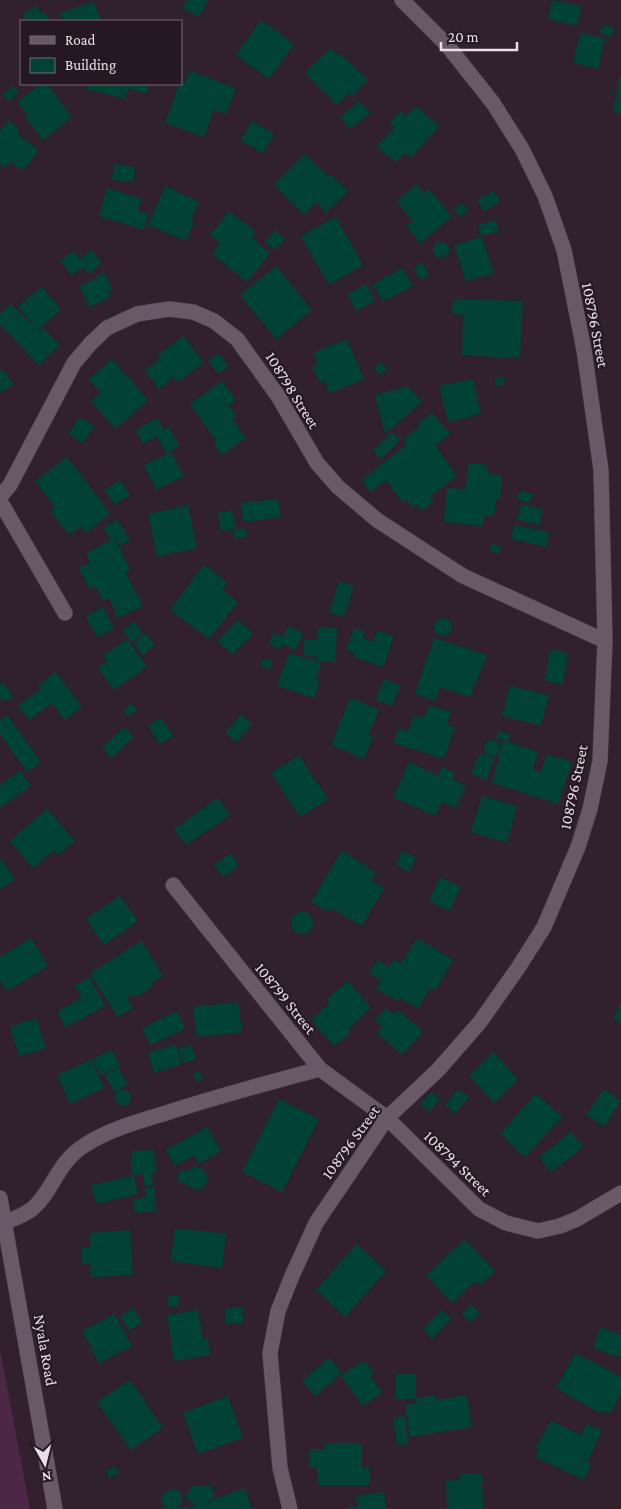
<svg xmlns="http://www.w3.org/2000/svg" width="621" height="1509" font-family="'Crimson Pro',serif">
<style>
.green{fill:#4c2847}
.building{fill:#004336}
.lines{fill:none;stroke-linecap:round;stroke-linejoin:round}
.minor-casing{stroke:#493d47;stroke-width:16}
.minor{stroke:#695966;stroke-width:15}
.labels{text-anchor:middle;stroke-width:4;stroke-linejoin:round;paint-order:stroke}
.street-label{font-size:16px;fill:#e9e0e7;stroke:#261823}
</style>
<rect width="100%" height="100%" fill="#30212d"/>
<path class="green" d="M0,1349L30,1509H0Z"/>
<path class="building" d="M187,0H208L199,17L182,8Z
M552,0L581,6L577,26L548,19Z
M93,2L102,21H63L60,13Z
M37,6L40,13L44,12L50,21H26L23,14Z
M261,20L294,44L269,79L236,55Z
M602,25L615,28L612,37L600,33Z
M580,33L605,38L598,69L573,63Z
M330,48L339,56L341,54L368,80L352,96L349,93L337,105L305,73Z
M189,71L236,88L226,114L214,110L204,137L165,123L179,84L185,83Z
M619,77H621V114L613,112Z
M41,84H47L72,117L43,140L25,117L28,115L17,102Z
M88,84H150L147,94L128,89L125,99L86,89Z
M13,86L19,92L9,101L3,95Z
M359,101L370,113L350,129L340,117Z
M416,106L439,126L411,158L405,153L396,162L376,146L395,128L390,123L400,111L406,116Z
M9,120L20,130L17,133L38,151L22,171L10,162L5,168L0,164V131Z
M252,121L274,134L263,153L240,140Z
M305,154L329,177L331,175L348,191L326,213L316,202L304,215L274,185Z
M114,164L135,167L134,182L112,180Z
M417,184L424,194L429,189L452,217L420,243L406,226L413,221L396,201Z
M165,186L199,202L191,220L194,222L186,241L148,225Z
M107,188L142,199L138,211L149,214L144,230L99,216Z
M494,191L500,202L484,211L477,200Z
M463,203L468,212L459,217L454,208Z
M229,211L256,232L252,238L270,253L247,282L212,254L220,243L210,235Z
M336,217L363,265L329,285L301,236Z
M496,220L499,231L481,236L478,225Z
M275,230L285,239L275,250L265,242Z
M482,237L494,273L466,281L454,245Z
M433 250a8 8 0 1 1 16 0a8 8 0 1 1-16 0Z
M91,250L102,263L89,274L83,267L72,275L60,261L73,251L80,259Z
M422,262L429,275L421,280L413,268Z
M276,266L312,310L276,339L240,295Z
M403,268L413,286L383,302L373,284Z
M104,272L112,289L108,291L111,297L89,307L79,286L97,278L96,276Z
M366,284L375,301L356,311L347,294Z
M42,287L61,310L37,330L18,306Z
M453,299L523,301L520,358L462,355L463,315L452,314Z
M11,304L40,333L39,331L43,328L60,345L39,365L0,325V314Z
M184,336L204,363L177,382L174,377L159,389L145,371L160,359L158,355Z
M347,339L364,379L330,393L325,381L320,383L312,366L318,364L313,353Z
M219,353L229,366L218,374L208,361Z
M112,359L148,400L115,429L91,401L101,393L89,379Z
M382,362L387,370L379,375L374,368Z
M3,369L13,384L0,393V371Z
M495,377L505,378L503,386L495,385Z
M473,379L481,414L448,422L439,386Z
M222,381L236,400L229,405L236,416L232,419L246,438L222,455L214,444L217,442L190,404Z
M408,386L422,402L385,434L375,395Z
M432,413L450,434L435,445L457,476L430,496L434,501L422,511L418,505L413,508L407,500L403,503L386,480L370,492L362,480L407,444L404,439L419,427L417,424Z
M79,417L94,426L83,443L69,434Z
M157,418L164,430L169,427L179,446L166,453L157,436L143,444L136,430Z
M392,432L400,440L381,459L373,451Z
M171,452L184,476L156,490L144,465Z
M67,457L110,513L86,533L81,526L69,535L50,511L55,507L35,481Z
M468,463L488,465L487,474L502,475L500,500L496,499L494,516H484L483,526L444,522L447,488L466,489Z
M120,480L130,495L114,505L104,490Z
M520,490L533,494L530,503L517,499Z
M278,499L281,517L243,522L241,503Z
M521,504L543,509L539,525L517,520Z
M188,505L197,548L157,557L148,514Z
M232,510L236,528L221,531L218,513Z
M117,519L130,540L121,546L115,537L111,540L103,528Z
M514,525L549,532L546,547L511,539Z
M245,528L247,537L235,539L233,530Z
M115,538L130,570L125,572L143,606L118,618L109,598L103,601L95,586L89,589L79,568L90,563L86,553Z
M492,543L501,547L499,554L490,551Z
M204,565L227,582L222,589L238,602L209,639L170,610Z
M339,581L354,586L344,617L329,613Z
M103,607L114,629L97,637L86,616Z
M434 627a9 9 0 1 1 18 0a9 9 0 1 1-18 0Z
M238,620L253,634L232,655L218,641Z
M135,622L143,634L131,642L123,630Z
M288,626L303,633L296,650L282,644L280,649L269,644L273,633L283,637Z
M318,627L337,628L335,662L317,661L318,657L304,656V640H317Z
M354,628L365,632L363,638L373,642L377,631L394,636L383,667L353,657L354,653L346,650Z
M146,633L155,645L143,655L134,643Z
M434,638L487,655L470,697L440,687L435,701L415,694Z
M127,639L147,667L114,690L98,668L107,661L103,656Z
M550,650L568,653L563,684L545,681Z
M289,653L321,663L316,680L320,681L314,698L277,686Z
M265,658L273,662L268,670L260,665Z
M56,672L82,707L64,720L52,703L29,720L18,706L41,689L38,685Z
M384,679L400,685L392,706L376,700Z
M4,683L13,697L3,702L0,697V685Z
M510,686L549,695L541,726L502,716Z
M350,698L379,710L368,735L373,737L364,759L331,745Z
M131,703L137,710L129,717L123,710Z
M428,705L451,712L447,725L455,727L444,759L394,743L398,728L409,731L414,715L424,718Z
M242,714L252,724L236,742L225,733Z
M7,715L41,762L27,772L0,734V720Z
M161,718L173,736L159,744L148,725Z
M125,727L134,737L111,758L102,747Z
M498,731L510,734L508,741L496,738Z
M503,740L538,752L533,770L541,772L547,754L572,762L558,804L492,783Z
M484 748a8 8 0 1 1 16 0a8 8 0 1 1-16 0Z
M480,753L494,758L486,780L471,774Z
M299,755L328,799L300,817L271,773Z
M409,762L438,776L442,767L455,773L452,779L466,786L456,808L442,802L435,816L393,797Z
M20,771L31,786L0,808V785Z
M482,796L517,806L507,843L471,832Z
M218,798L230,815L186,845L174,829Z
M47,809L75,841L58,855L54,850L33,868L10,841Z
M342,850L376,873L371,880L384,888L362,926L331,908L329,912L311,902Z
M402,851L416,857L410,872L396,865Z
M231,853L239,866L223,877L214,865Z
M0,858L15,879L0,890Z
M440,877L461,887L450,911L429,901Z
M120,896L138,921L104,945L86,919Z
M291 923a11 11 0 1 1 22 0a11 11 0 1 1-22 0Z
M31,938L48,966L7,991L0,981V957Z
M417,938L453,960L435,991L430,988L418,1008L400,998L398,1001L376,989L394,959L401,964Z
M142,941L163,976L151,983L153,986L136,997L134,994L127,998L133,1008L118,1017L90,973Z
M378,960L389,967L380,980L369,972Z
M90,977L105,1006L65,1027L57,1012L82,998L75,985Z
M348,981L371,1008L348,1029L351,1032L334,1046L311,1020L330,1003L327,999Z
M238,1002L242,1032L197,1037L193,1007Z
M619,1005H621V1022L614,1020Z
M386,1008L394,1015L398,1010L423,1032L402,1055L377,1033L382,1027L375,1020Z
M177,1011L185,1029L150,1045L142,1028Z
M36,1018L46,1048L19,1056L10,1027Z
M176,1044L182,1064L154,1073L148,1053Z
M191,1045L196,1059L184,1063L179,1049Z
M112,1050L120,1066L100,1075L92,1059Z
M493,1052L518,1079L494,1103L469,1076Z
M91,1060L104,1088L70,1104L57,1075Z
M118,1068L128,1085L114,1092L105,1075Z
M200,1071L203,1079L196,1082L193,1074Z
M458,1089L469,1097L455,1113L445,1105Z
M604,1089L621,1101L604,1127L586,1115Z
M115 1098a8 8 0 1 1 16 0a8 8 0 1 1-16 0Z
M431,1092L440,1099L429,1112L420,1104Z
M536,1094L562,1117L525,1157L500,1134Z
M279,1099L319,1119L282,1192L242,1172Z
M207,1127L221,1151L199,1164L194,1155L175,1166L166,1150Z
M571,1132L583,1147L551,1172L539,1157Z
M154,1150L156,1173H152L153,1185H144V1174L132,1175L131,1151Z
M196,1166L203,1169L207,1175V1183L202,1189L194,1190L185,1183L177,1182L179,1170L186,1171Z
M134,1176L138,1194L96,1204L91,1185Z
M145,1188H154L156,1211L135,1213L133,1199L146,1198Z
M175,1228L226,1234L222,1268L171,1261Z
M130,1230L133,1275L91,1277L90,1263L82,1264V1248H91L90,1233Z
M465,1239L495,1271L480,1285L476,1281L452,1303L426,1275Z
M357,1244L386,1271L345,1317L316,1290Z
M169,1295L179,1296L178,1307L167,1306Z
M472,1304L480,1314L469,1322L462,1313Z
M243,1307V1323L226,1324V1308Z
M133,1308L142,1323L129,1331L120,1316Z
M198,1310L203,1339H208L210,1355L174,1361L167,1315Z
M442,1310L451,1319L432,1339L423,1329Z
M114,1314L132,1346L99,1363L82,1331Z
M600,1327L621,1335V1358L593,1348Z
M575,1353L621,1377V1393L610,1414L603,1411L601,1414L556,1388Z
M329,1358L342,1373L315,1396L302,1381Z
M364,1360L374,1373L370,1376L382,1393L363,1406L341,1376Z
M416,1373V1399H396V1374Z
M130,1380L163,1428L131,1450L97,1402Z
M435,1395L436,1400L467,1395L472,1427L410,1437L405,1405L417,1403L416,1398Z
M228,1396L243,1438L198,1454L183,1413Z
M405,1416L408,1444L397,1445L393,1418Z
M551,1421L581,1435L586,1424L602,1431L587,1462L591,1464L584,1480L535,1457L539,1448L536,1446Z
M325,1443H362V1468H369L370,1485H317V1468H309V1449H325Z
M116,1466L119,1474L109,1478L106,1470Z
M482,1473L483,1509H447L446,1481L460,1480V1474Z
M211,1485L215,1496L205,1503L244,1488L252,1509H188L196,1506L185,1497L192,1486Z
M170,1489L176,1490L182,1494L181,1503L176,1508L187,1506V1509H166L161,1502L163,1494Z
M384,1492L386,1509H345L358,1506L356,1496Z"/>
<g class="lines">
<g class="minor-casing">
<path id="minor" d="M0,497L10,485L74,363L91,343L107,328L137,314L169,309L193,312L214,321L237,339L278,396L317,463L338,487L377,520L463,576L605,641
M0,501L65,613
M173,885L320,1069L387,1118L479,1209L506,1223L538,1231L560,1226L577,1219L621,1193
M0,1198L55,1509
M5,1222C14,1219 24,1215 32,1209C53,1192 56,1163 85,1145C108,1130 136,1122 163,1114C215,1097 267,1083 320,1069
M290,1509L280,1468L270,1353L278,1311L292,1276L316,1223L387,1118L438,1070L480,1022L518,968L544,927L578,847L590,809L600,761L605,641L601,470L584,350L564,250L545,196L522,149L493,103L447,45L402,0"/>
</g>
<use href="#minor" class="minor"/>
</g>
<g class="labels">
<g class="street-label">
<text transform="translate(596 325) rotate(79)" y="6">108796 Street</text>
<text transform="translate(293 390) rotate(58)" y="6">108798 Street</text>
<text transform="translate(573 787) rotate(-78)" y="6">108796 Street</text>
<text transform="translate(286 998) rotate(51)" y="6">108799 Street</text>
<text transform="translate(350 1142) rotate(-54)" y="6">108796 Street</text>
<text transform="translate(458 1163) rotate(44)" y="6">108794 Street</text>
<text transform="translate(46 1350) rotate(80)" y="6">Nyala Road</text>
</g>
</g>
<rect x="20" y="20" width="162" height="65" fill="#261823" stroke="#746871"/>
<rect x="30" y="36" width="25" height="8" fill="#695966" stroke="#746871"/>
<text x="65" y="45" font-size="15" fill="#e9e0e7">Road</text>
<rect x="30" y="58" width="25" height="15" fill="#004336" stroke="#746871"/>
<text x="65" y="70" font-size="15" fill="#e9e0e7">Building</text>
<g transform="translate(45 1464) rotate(172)" stroke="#261823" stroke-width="4" paint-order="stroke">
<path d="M0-4L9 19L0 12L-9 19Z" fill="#e9e0e7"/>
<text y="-8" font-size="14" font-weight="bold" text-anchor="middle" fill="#e9e0e7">N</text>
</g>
<path d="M441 42v8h76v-8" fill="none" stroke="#e9e0e7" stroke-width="2.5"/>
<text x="448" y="42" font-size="15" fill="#e9e0e7" stroke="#261823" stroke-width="4" paint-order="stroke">20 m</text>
</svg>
